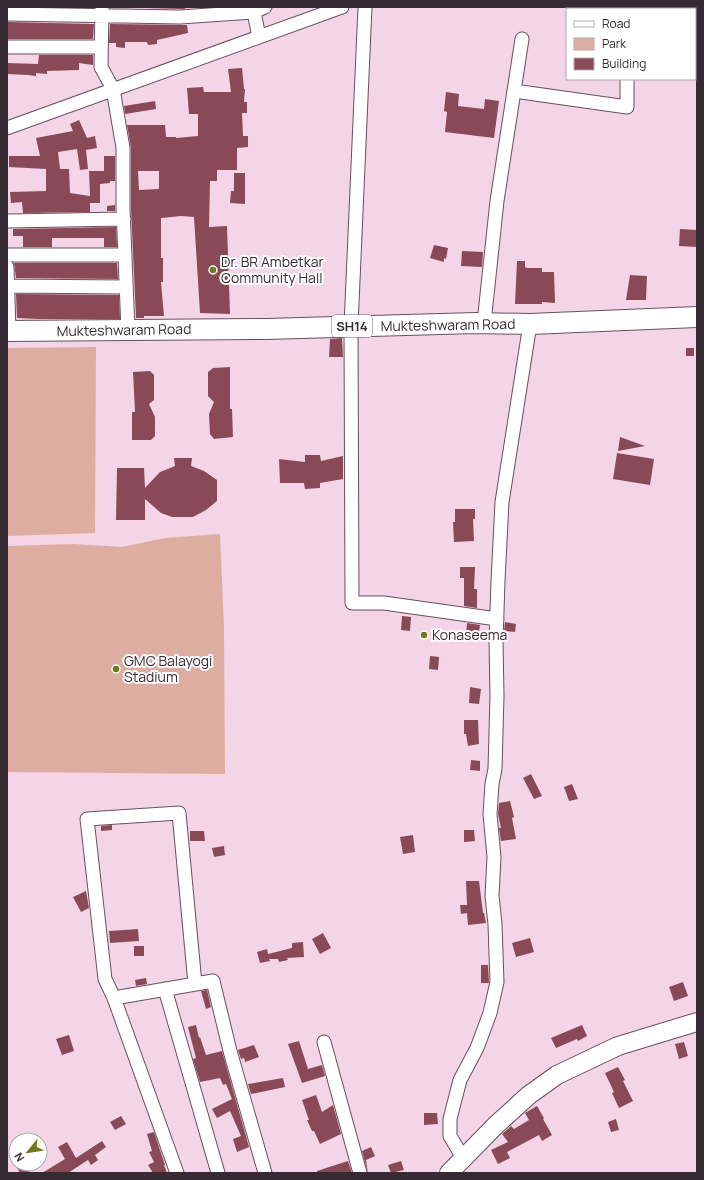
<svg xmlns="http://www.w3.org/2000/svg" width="704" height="1180" font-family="Manrope,sans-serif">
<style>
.green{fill:#ddada2}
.building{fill:#894957;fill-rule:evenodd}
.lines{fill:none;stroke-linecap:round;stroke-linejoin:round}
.street-casing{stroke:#684f5f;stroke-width:15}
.secondary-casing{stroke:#684f5f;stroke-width:20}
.primary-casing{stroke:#684f5f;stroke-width:22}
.street{stroke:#fff;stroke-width:13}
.secondary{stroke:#fff;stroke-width:18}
.primary{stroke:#fff;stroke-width:20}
.poi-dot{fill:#74761d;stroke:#fff;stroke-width:1.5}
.labels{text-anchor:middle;stroke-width:4;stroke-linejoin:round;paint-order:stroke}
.shield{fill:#fff;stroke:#726b70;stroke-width:1}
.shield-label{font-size:13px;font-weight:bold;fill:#362b32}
.poi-label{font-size:14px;fill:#362b32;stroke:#fff;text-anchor:start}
.street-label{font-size:14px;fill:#362b32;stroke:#fff}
</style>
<rect width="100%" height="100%" fill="#f3d5e7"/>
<path class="green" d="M96,347L95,533L7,536V348Z
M220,534L224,628L225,774L7,772V546L74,544L122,547L165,538Z"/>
<path class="building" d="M110,7H185V9H180Z
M7,22L94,24L93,39H7Z
M110,24L187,25L188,33L157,40V44L148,45L147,42H125V48L116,47V43H109Z
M39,55H93V65L79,63V70L47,71V74L36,73V76L28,75L7,74V63L38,64Z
M242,68L244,89H245L244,102H247V113H242L243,136H248V147L237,148V170H217V181H210L209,227L227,226L230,314L200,313L194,217L181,216L161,218V258H163V282H161L164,316H144V318H136L131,209V148L127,125H165L166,137H176V138L198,136V114H189L187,88L203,87L204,92H231L228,69ZM138,171H159V189L139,190Z
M446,92L459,94L458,106L484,109L485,99L499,101L494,138L445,132L447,112L444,111Z
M155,101L156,109L125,114L124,106Z
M79,120L87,138L95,136L97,148L86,150L88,169L80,170L77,149L58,152L60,169H69L70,193L90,196L89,171H104V156H115V181H110V183L100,184V203H90V212L23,213L22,202L11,203L10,192L46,191V169L9,167V156H40L36,138L73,131L70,124Z
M234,173H245V204L230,203L231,191H234Z
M115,205V211H107V206Z
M116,227L117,247H104V238H52V247H23V236H13V229Z
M680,229L697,230V247L679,246Z
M434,245L448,248L446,259L444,258V262L430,258Z
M462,251L483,252L482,267L461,266Z
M517,261H525V267L527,268H542V272H554L555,303L542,302V304H515Z
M14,263H117L118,279L16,278Z
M630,275L647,276L646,300H626Z
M16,294L119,295L120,319H38L17,318Z
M342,338L343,357H329L330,339Z
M686,348H694V356H686Z
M230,367V409H232L233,437L214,439L210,434L209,414L214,402L208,396V372L213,368Z
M150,371L154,375V400L149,404L155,417V436L151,440H132V412H135L133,372Z
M620,437L645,446L618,451Z
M617,453L654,459L650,485L613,479Z
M305,455H320L321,461L343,456V479L320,483V488L305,489L304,483H280L279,459L305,462Z
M174,458H192L191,466L204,471L217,480V501L206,510L193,517H172L161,513L145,499V520H116L117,468H144L145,488L160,472L175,466Z
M455,509H475V519H473L474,541L454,542L453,522H455Z
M460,567H475L474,589H477V608L464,606V578H460Z
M402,616L411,617L410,631L401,630Z
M505,622L516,624L515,632L504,631Z
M467,623L480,625L478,639L466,637Z
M430,656L439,657L438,670L429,669Z
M470,687L481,689L479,704L469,703Z
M464,720H478L479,744L468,746L466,734H464Z
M471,760L480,761V771L470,770Z
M531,774L542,796L534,799L523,778Z
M572,784L578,799L569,801L564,787Z
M510,801L514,817L512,818L516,839L501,841L499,828H501L498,814L499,803Z
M112,825V830L101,831V826Z
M464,830H474L475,841L464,842Z
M190,831H204L205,841H190Z
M413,835L415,852L403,854L400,837Z
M224,846L225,855L214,857L212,848Z
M466,881H479L483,913H484L486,923L468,925L467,913L461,914L460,905H467Z
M86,891L89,908L81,912L73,897Z
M138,929L139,941L110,943L109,931Z
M323,933L331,948L320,954L312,939Z
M530,938L534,952L516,957L512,943Z
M303,942L304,957L287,958L288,960L279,962L278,959H269L270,961L260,963L257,952L267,949L268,954L292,948V943Z
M134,946H144V956H134Z
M481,965H488L489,983H481Z
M146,978L147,984L136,986L135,980Z
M683,982L688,996L674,1001L669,987Z
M207,990L211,1007L206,1009L201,991Z
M196,1025L199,1038L200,1037L206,1055L222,1051L249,1147L237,1152L233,1139L241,1136L230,1111L217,1118L212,1109L232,1099L226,1084L223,1085L220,1078L200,1082L193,1059L196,1058L188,1027Z
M582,1025L587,1036L578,1041L577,1039L556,1048L551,1038Z
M69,1035L74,1051L62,1055L56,1039Z
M299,1041L308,1069L322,1065L325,1076L302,1083L288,1044Z
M684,1042L688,1056L679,1059L675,1044Z
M254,1045L259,1057L245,1062L244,1058L241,1059L238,1050Z
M618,1067L625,1080L623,1081L633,1101L619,1108L612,1093L614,1092L605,1073Z
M283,1078L285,1087L251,1094L248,1084Z
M316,1095L322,1112L333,1105L341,1134L320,1144L314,1131H312L307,1120H309L302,1100Z
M537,1106L544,1118L543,1119L552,1135L542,1141L539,1135L507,1152L510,1158L498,1164L491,1150L508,1142L502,1134L511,1126L514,1129L529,1120L525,1113Z
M424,1113H437L438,1124L424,1125Z
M121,1116L126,1124L115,1130L110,1122Z
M616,1119L619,1130L611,1132L608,1122Z
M154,1132L165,1165H164L167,1173H153L148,1165L154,1162L149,1152L152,1151L147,1134Z
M102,1141L106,1147L95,1155L98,1160L91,1165L88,1160L68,1173H42L65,1159L58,1147L67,1142L76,1158Z
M371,1147L375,1156L366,1160L368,1173L362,1151Z
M348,1161L352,1173H317V1171Z
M401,1161L404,1170L391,1173L388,1165Z
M15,1164H25L30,1173H20Z"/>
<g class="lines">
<g class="street-casing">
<path id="street" d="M102,7L101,67L113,89L123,148V209L128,330
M253,7L259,37
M365,7L351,326L352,603H384L497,619
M627,7V9
M7,14L180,17L253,12L265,7
M7,47H101
M514,91L627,107V79
M7,128L342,7
M7,221L124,219
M7,255H125
M7,267L9,331
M8,286L126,287
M484,323L497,201L522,39
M195,984L179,813L87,819L105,979L114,998L213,981L230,1051L265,1173
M165,989L218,1173
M114,998L177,1173
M324,1042L360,1173
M463,1158L450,1136V1119L460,1080L477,1048L490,1013L497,982L495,924L492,896L494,857L490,814L492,784L495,769L497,696L496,641L498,581L502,502L530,324"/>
</g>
<g class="secondary-casing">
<path id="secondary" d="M449,1173L495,1126L529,1095L557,1075L618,1046L697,1022"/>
</g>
<g class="primary-casing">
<path id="primary" d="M7,331L266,329L476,323L530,324L697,317"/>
</g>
<use href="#street" class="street"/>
<use href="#secondary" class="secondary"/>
<use href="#primary" class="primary"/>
</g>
<g class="poi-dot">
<circle cx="213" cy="270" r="4"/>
<circle cx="424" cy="635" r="4"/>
<circle cx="116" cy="669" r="4"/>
</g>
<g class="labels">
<rect class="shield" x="332" y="315" width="40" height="22" rx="3"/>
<g class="shield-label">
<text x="352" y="331">SH14</text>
</g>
<g class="poi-label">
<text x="221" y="267">Dr. BR Ambetkar<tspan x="221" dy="16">Community Hall</tspan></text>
<text x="432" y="640">Konaseema</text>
<text x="124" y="666">GMC Balayogi<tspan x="124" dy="16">Stadium</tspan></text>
</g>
<g class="street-label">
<text transform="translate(448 325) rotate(-1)" y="5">Mukteshwaram Road</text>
<text transform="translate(124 330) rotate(-1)" y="5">Mukteshwaram Road</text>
</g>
</g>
<rect width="704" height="1180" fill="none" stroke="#362b32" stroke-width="16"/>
<rect x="566" y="8" width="130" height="72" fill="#ffffff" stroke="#afaaad"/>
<rect x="574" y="21" width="20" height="6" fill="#ffffff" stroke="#afaaad"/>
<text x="602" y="28" font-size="12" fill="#362b32">Road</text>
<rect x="574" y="38" width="20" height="12" fill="#ddada2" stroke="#afaaad"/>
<text x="602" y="48" font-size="12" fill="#362b32">Park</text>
<rect x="574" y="58" width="20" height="12" fill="#894957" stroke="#afaaad"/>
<text x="602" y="68" font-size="12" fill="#362b32">Building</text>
<g transform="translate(28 1152) rotate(240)"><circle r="19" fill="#ffffff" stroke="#afaaad"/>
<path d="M0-3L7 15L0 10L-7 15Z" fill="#74761d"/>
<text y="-6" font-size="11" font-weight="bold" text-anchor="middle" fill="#362b32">N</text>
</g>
</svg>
